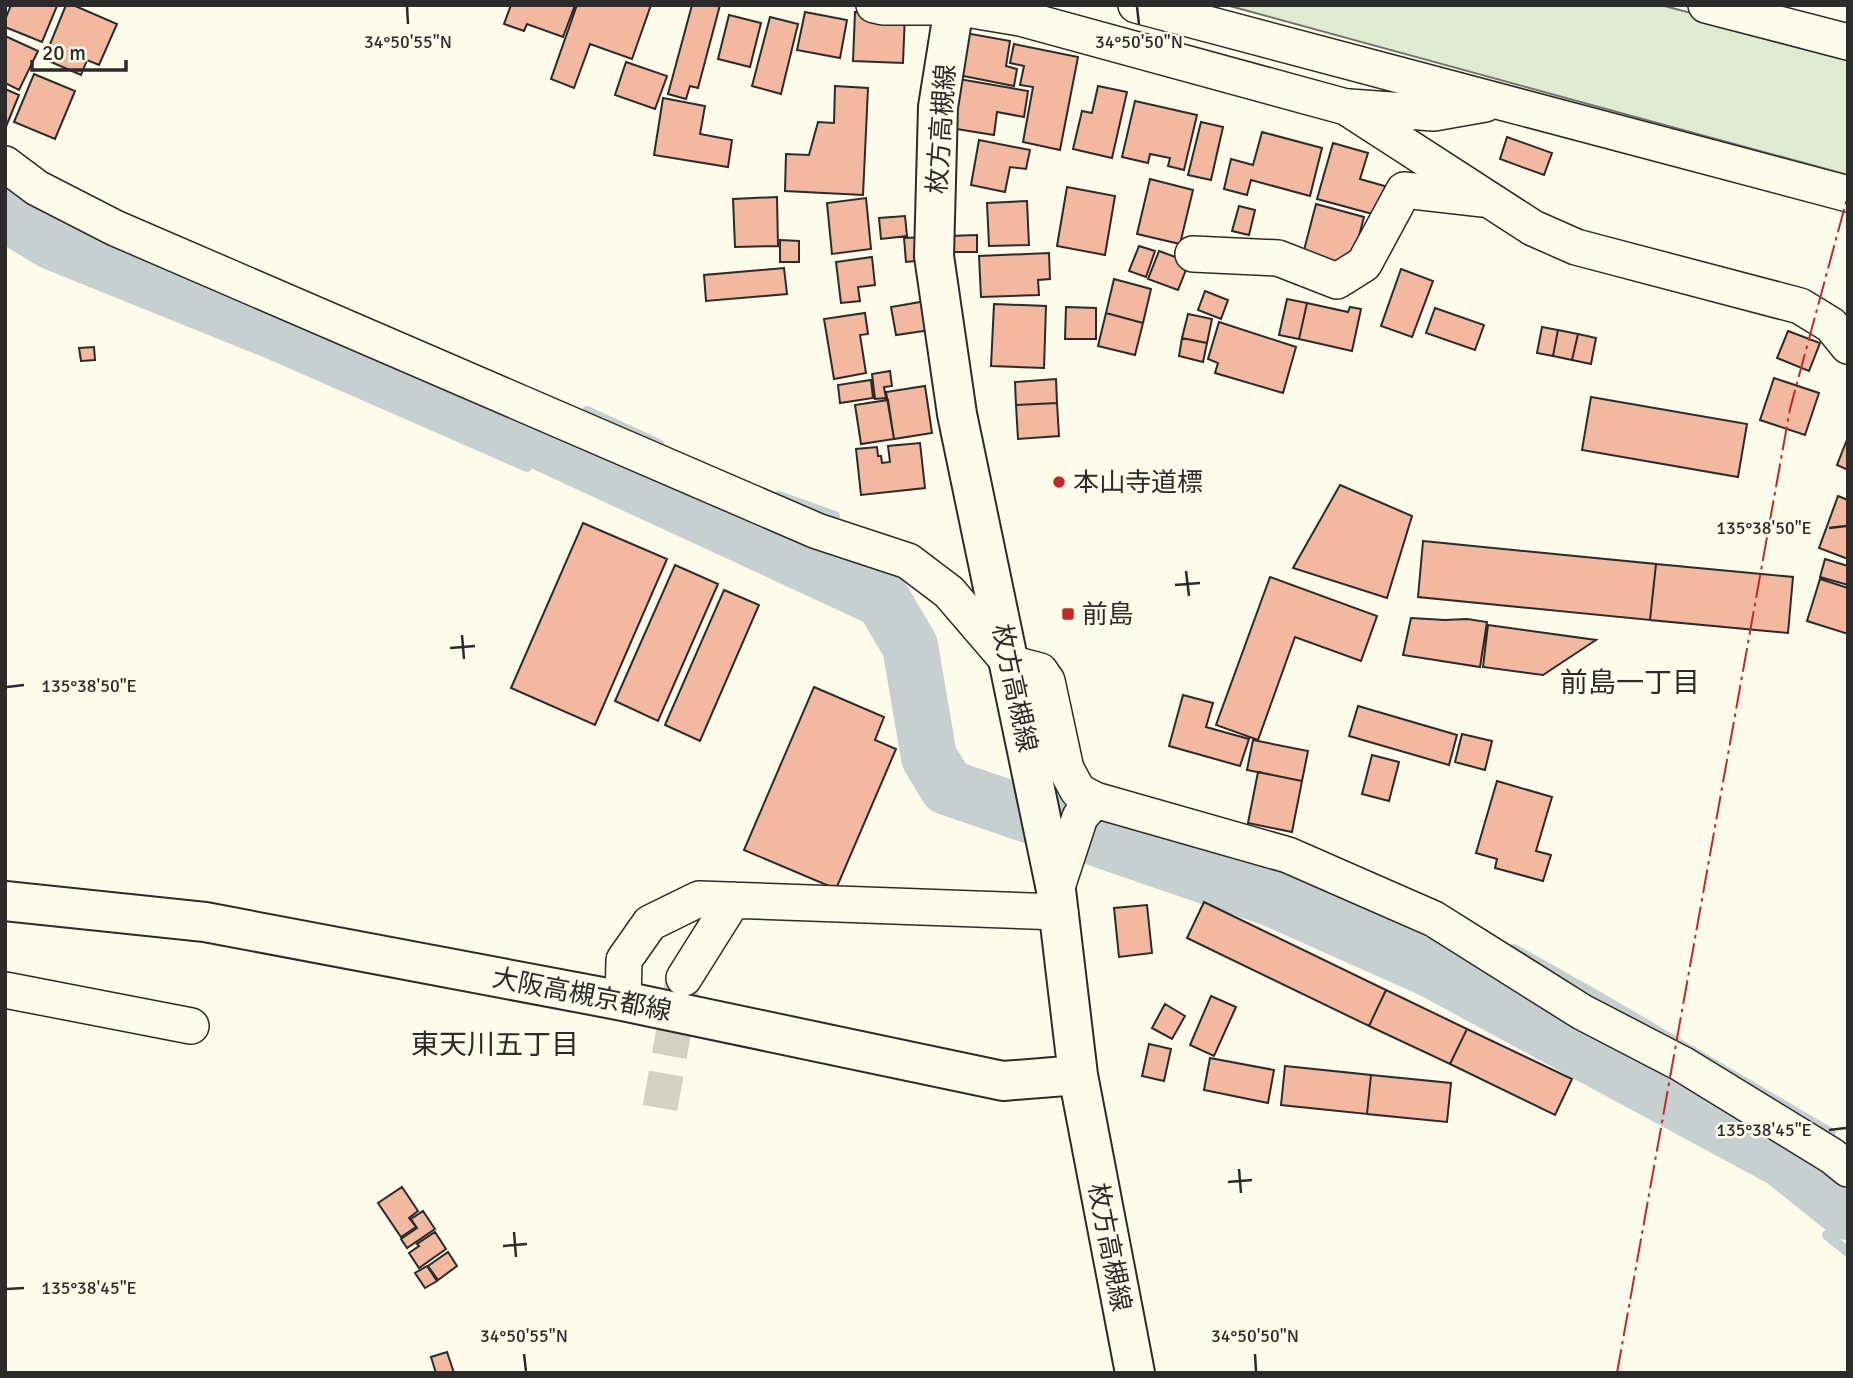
<svg xmlns="http://www.w3.org/2000/svg" width="1853" height="1378" font-family="Signika,'Noto Sans JP',sans-serif">
<style>
.green{fill:#deebd1;stroke:#74746e;stroke-width:2}
.lines{fill:none;stroke-linecap:round;stroke-linejoin:round}
.stream{stroke:#c7d0d0;stroke-width:10}
.river{stroke:#c7d0d0;stroke-width:56}
.building{fill:#f2b8a0;stroke:#2b2b2b;stroke-width:2}
.minor-tunnel{stroke:#d3d1c4;stroke-width:35;stroke-dasharray:35 18;stroke-linecap:butt}
.minor-casing{stroke:#2b2b2b;stroke-width:38}
.major-casing{stroke:#2b2b2b;stroke-width:42}
.minor{stroke:#fdfbea;stroke-width:35}
.major{stroke:#fdfbea;stroke-width:38}
.power{stroke:#c62828;stroke-width:2;stroke-dasharray:24 5 3.5 5;stroke-linecap:butt}
.ticks{fill:none;stroke:#2b2b2b;stroke-width:2.5}
.poi-dot{fill:#c62828;stroke:#fdfbea;stroke-width:2.5}
.labels{text-anchor:middle;stroke-width:5;stroke-linejoin:round;paint-order:stroke}
.street-label{font-size:26px;fill:#2b2b2b;stroke:#fdfbea}
.poi-label{font-size:26px;fill:#2b2b2b;stroke:#fdfbea;text-anchor:start}
.neighbourhood-label{font-size:28px;fill:#2b2b2b;stroke:#fdfbea}
.ticks-label{font-size:18px;text-anchor:middle;fill:#2b2b2b;stroke:#fdfbea;stroke-width:5;stroke-linejoin:round;paint-order:stroke}
</style>
<rect width="100%" height="100%" fill="#fdfbea"/>
<path class="green" d="M1226,5H1661L1848,55V175Z"/>
<g class="lines">
<path class="stream" d="M5,240L41,262L264,352L527,467
M587,411L659,444
M779,496L835,516
M1514,949L1598,996L1831,1133
M1827,1235L1848,1252"/>
<path class="river" d="M5,208L54,237L148,274L474,411L883,600L910,646L929,757L947,787L1273,899L1432,970L1783,1160L1848,1212"/>
</g>
<path class="building" d="M11,5L57,6L42,42L5,27V20Z
M66,5H73L117,24L99,65L87,60L81,75L44,59Z
M511,5H575L563,37L527,24L524,31L504,24Z
M577,5H651L632,59L590,44L574,88L551,79Z
M692,5H720L698,88L690,86L686,99L668,94Z
M805,12L847,20L840,58L797,50Z
M855,12L905,14L903,63L853,61Z
M729,15L761,23L750,67L718,59Z
M770,17L798,24L781,94L752,86Z
M960,32L1010,41L1006,66L1017,69L1014,86L953,74Z
M5,36L38,51L19,90L5,83Z
M1014,44L1078,57L1060,150L1023,142L1033,87L1020,85L1024,66L1010,63Z
M626,62L667,76L655,109L615,95Z
M34,74L75,91L55,139L14,122Z
M959,79L1028,91L1024,117L997,112L994,135L950,128Z
M835,86L868,88L863,195L785,191L786,154L809,155L818,122L834,123Z
M1098,86L1127,92L1112,158L1073,149L1082,111L1092,113Z
M5,89L19,95L5,129Z
M663,98L705,106L700,134L732,140L728,167L654,155Z
M1135,101L1197,115L1184,170L1168,166L1170,158L1150,154L1148,163L1122,157Z
M1201,122L1223,127L1211,180L1188,175Z
M1262,132L1322,148L1310,196L1251,180L1247,195L1224,189L1231,159L1253,165Z
M1507,137L1552,153L1544,175L1500,159Z
M979,140L1030,150L1026,169L1010,167L1005,192L971,185Z
M1333,143L1368,153L1360,179L1388,187L1380,216L1317,199Z
M1150,179L1193,190L1180,244L1137,234Z
M1067,187L1115,196L1105,255L1057,246Z
M777,197L778,246L735,247L733,199Z
M866,198L871,249L832,254L827,203Z
M1027,201L1029,245L989,246L987,203Z
M1316,204L1364,217L1351,266L1303,254Z
M1239,206L1255,210L1249,235L1232,231Z
M905,216L907,236L881,239L879,218Z
M977,235V252H950L949,236Z
M924,237L926,260L906,262L904,238Z
M780,240L799,241V262H780Z
M1139,246L1155,251L1146,277L1129,271Z
M1159,251L1189,262L1178,290L1148,279Z
M1049,253L1050,279L1038,280L1039,295L981,297L979,256Z
M872,257L875,285L858,287L860,301L841,303L836,262Z
M784,268L787,294L706,301L704,275Z
M1401,269L1433,281L1412,337L1381,326Z
M1114,279L1151,289L1143,323L1106,313Z
M1205,291L1228,300L1221,319L1198,310Z
M1287,299L1307,303L1299,339L1279,335Z
M926,301L931,330L896,335L891,307Z
M1307,303L1348,312L1350,307L1361,309L1352,351L1299,339Z
M994,304L1046,306L1044,368L991,366Z
M1066,307L1096,308V339H1065Z
M1435,308L1484,325L1475,350L1426,333Z
M865,313L868,334L860,335L866,373L834,379L824,319Z
M1106,313L1143,323L1135,355L1098,346Z
M1188,314L1212,319L1207,343L1182,338Z
M1219,322L1296,347L1283,393L1215,373L1218,363L1208,359Z
M1542,327L1558,330L1553,356L1537,353Z
M1558,330L1578,334L1572,360L1553,356Z
M1788,331L1820,343L1809,371L1777,358Z
M1578,334L1596,338L1591,364L1572,360Z
M1182,338L1207,343L1203,362L1179,356Z
M94,347L95,360L81,361L79,348Z
M890,371L892,386L884,387L886,398L875,399L872,374Z
M1774,378L1819,393L1805,435L1760,420Z
M1056,379L1057,403L1016,405L1015,382Z
M871,380L873,398L840,403L838,385Z
M925,386L932,433L894,439L886,392Z
M1591,397L1747,424L1738,477L1582,450Z
M888,400L894,439L861,444L855,405Z
M1057,403L1059,436L1018,439L1016,405Z
M1848,437V470L1837,465Z
M920,443L925,488L861,495L856,449L877,447L878,456H881L882,463L890,462L888,446Z
M1340,485L1412,516L1387,598L1293,568Z
M1838,496L1848,500V559L1819,548Z
M583,523L667,559L595,725L511,688Z
M1423,541L1656,564L1650,620L1418,597Z
M1825,559L1848,566V585L1820,577Z
M1656,564L1793,577L1788,633L1650,620Z
M675,565L718,584L658,721L615,701Z
M1270,577L1377,616L1361,661L1295,637L1258,740L1216,725Z
M1820,579L1848,588V634L1807,621Z
M724,590L759,605L700,741L665,725Z
M1411,618L1445,620L1467,619L1487,622L1480,667L1403,655Z
M1488,625L1596,640L1543,675L1483,667Z
M814,687L884,717L875,740L896,749L836,889L744,850Z
M1183,695L1213,703L1206,727L1249,739L1240,766L1169,746Z
M1358,706L1457,735L1449,765L1349,736Z
M1462,734L1492,741L1485,770L1455,762Z
M1253,740L1308,751L1302,781L1247,770Z
M1372,755L1399,762L1389,801L1362,794Z
M1258,772L1302,781L1292,832L1248,823Z
M1497,781L1552,797L1536,851L1551,855L1543,881L1495,868L1497,859L1476,853Z
M1204,902L1386,990L1369,1026L1187,938Z
M1147,905L1152,953L1119,957L1114,908Z
M1386,990L1467,1029L1450,1064L1369,1026Z
M1211,996L1236,1007L1214,1056L1190,1045Z
M1165,1004L1185,1016L1172,1039L1152,1028Z
M1467,1029L1572,1079L1555,1115L1450,1064Z
M1149,1044L1171,1049L1164,1081L1142,1076Z
M1210,1058L1274,1070L1268,1103L1204,1090Z
M1285,1066L1371,1075L1367,1114L1281,1105Z
M1371,1075L1451,1083L1447,1122L1367,1114Z
M402,1187L418,1211L409,1218L416,1227L401,1237L378,1203Z
M423,1211L435,1229L407,1248L401,1239L417,1228L411,1219Z
M435,1232L446,1249L419,1268L409,1253L419,1246L417,1244Z
M448,1252L457,1266L438,1280L428,1266Z
M427,1266L437,1281L425,1288L415,1273Z
M447,1352L454,1373H436L431,1357Z"/>
<g class="lines">
<path class="minor-tunnel" d="M660,1108L682,985"/>
<g class="minor-casing">
<path id="minor" d="M874,5L883,7H954L1020,18L1346,107L1533,228L1576,247L1800,306L1831,325L1848,346
M1136,5L1848,194
M1706,5L1848,42
M1349,107L1434,113L1485,104
M5,164L37,188L115,228L817,531L908,561L949,592L1010,663L1040,671L1047,681L1066,769L1078,791L1095,800L1288,855L1434,919L1582,1012L1682,1064L1832,1156L1848,1169
M1193,254L1278,258L1337,281L1364,264L1404,190L1483,199
M1056,890L1080,817L1095,800
M684,978L733,900
M5,990L191,1026
M623,1001L624,960L650,923L699,899L1060,912"/>
</g>
<g class="major-casing">
<path id="major" d="M948,5L954,7L938,107L934,256L957,414L1056,890L1078,1075L1135,1373
M5,901L205,922L623,1001L1003,1081L1078,1075"/>
</g>
<use href="#minor" class="minor"/>
<use href="#major" class="major"/>
<path class="power" d="M1617,1373L1790,409L1848,195"/>
</g>
<path class="ticks" d="M407,7L408,24M1137,7L1139,24M1829,528L1846,526M1186,571L1189,596M1175,585L1200,583M462,635L464,659M450,648L475,646M7,687L24,685M1829,1130L1846,1128M1239,1169L1241,1193M1228,1182L1252,1180M514,1232L516,1257M503,1246L527,1244M7,1289L24,1288M524,1354L526,1371M1255,1354L1256,1371"/>
<g class="poi-dot">
<circle cx="1059" cy="482" r="7"/>
<rect x="1061" y="607" width="14" height="14" rx="3.5"/>
</g>
<g class="labels">
<g class="street-label">
<text transform="translate(941 129) rotate(-86)" y="9">枚方高槻線</text>
<text transform="translate(1015 688) rotate(78)" y="9">枚方高槻線</text>
<text transform="translate(582 994) rotate(11)" y="9">大阪高槻京都線</text>
<text transform="translate(1110 1247) rotate(79)" y="9">枚方高槻線</text>
</g>
<g class="poi-label">
<text x="1073" y="491">本山寺道標</text>
<text x="1082" y="623">前島</text>
</g>
<g class="neighbourhood-label">
<text x="1630" y="692">前島一丁目</text>
<text x="495" y="1054">東天川五丁目</text>
</g>
</g>
<g class="ticks-label">
<text x="408" y="48">34°50'55"N</text>
<text x="1139" y="48">34°50'50"N</text>
<text x="1764" y="534">135°38'50"E</text>
<text x="89" y="692">135°38'50"E</text>
<text x="1764" y="1136">135°38'45"E</text>
<text x="89" y="1294">135°38'45"E</text>
<text x="524" y="1342">34°50'55"N</text>
<text x="1255" y="1342">34°50'50"N</text>
</g>
<rect width="1853" height="1378" fill="none" stroke="#2b2b2b" stroke-width="14"/>
<path d="M32 60v10h94v-10" fill="none" stroke="#2b2b2b" stroke-width="3.5"/>
<text x="42" y="60" font-size="21" fill="#2b2b2b" stroke="#fdfbea" stroke-width="5" paint-order="stroke">20 m</text>
</svg>
